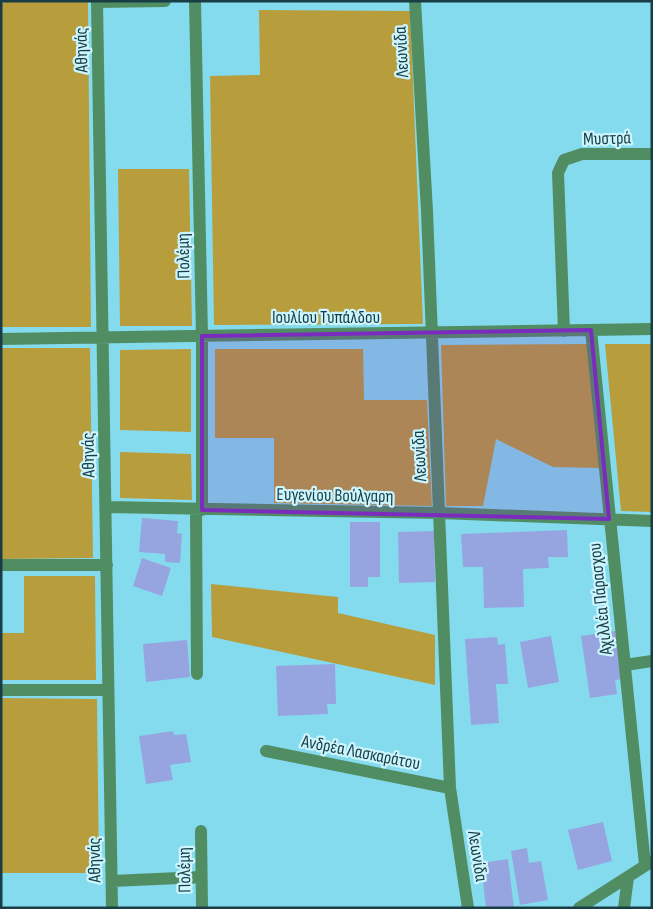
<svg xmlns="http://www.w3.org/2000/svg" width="653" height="909" font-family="'Sofia Sans Condensed',sans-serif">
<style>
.green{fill:#b89d3d}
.building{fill:#96a5e0}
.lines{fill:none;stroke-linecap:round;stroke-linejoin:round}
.minor{stroke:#508d63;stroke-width:12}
.marked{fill:#7b2cbf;fill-opacity:0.2;stroke:#7b2cbf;stroke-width:4;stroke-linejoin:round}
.labels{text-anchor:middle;stroke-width:4.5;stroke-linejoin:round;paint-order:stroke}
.street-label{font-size:18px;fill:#183d44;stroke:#ccf5fe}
</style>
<rect width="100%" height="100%" fill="#85dbee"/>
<path class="green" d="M7,1H88L91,327H1V4Z
M259,10L410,11L423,324L214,325L210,76L260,75Z
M118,169H189L192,326H120Z
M588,344L600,468L553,467L496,439L483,506H446L441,345Z
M605,344H652V512L621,511Z
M1,348H90L93,558L1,559Z
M191,349V432L120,430V350Z
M215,349H363L364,400H427L432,506L274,503V438H215Z
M120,452L191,454L192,500L120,498Z
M24,576H95L96,680H1V633H24Z
M211,584L338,597V613L435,635V685L212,637Z
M1,698L97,699L99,873H1Z"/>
<path class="building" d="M142,518L178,521L177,533L182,534L180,563L165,562V554L139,552Z
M350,522H380V577H368V587H350Z
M567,530L568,557H548L549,568L523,569L524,607L484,608L483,567H463L461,534Z
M434,531L435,582L399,583L398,532Z
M142,558L171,568L162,596L133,586Z
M616,631L623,679L615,680L617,694L590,698L581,636Z
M551,636L559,682L528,688L520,642Z
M497,637L498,645L505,644L508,684H496L499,723L471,725L465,639Z
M187,640L190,677L146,682L143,644Z
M335,664L336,704H327L328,714L278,716L276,666Z
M173,731L174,735L186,734L191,762L170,765L173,780L146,784L139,736Z
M603,822L612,861L578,870L568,830Z
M527,848L529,863L541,861L548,900L520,905L511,851Z
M508,859L514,908H486L481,863Z"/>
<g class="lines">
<path class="minor" d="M195,1L202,336V510
M415,1L427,211L450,788L468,908
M591,330L645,865
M564,331L558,173L564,160L582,154H652
M1,339L652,329
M107,507L440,513L652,521
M196,510L197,674
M1,565H107
M625,665L652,661
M1,690H108
M266,751L450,788
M201,831L202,908
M112,881L201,877
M112,908L97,2L165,1
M579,908L651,862
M624,908L628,877"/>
</g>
<path class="marked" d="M591,330L609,519L202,510V336Z"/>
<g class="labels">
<g class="street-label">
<text transform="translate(81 50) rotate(-91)" y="6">Αθηνάς</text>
<text transform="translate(401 52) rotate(-93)" y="6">Λεωνίδα</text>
<text transform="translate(607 138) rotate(-2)" y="6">Μυστρά</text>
<text transform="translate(183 256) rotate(-91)" y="6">Πολέμη</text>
<text x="326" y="323">Ιουλίου Τυπάλδου</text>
<text transform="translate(88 455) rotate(-91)" y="6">Αθηνάς</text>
<text transform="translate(419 456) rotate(-93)" y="6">Λεωνίδα</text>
<text transform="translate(335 495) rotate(1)" y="6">Ευγενίου Βούλγαρη</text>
<text transform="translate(600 599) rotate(-96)" y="6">Αχιλλέα Πάρασχου</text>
<text transform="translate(361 752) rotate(11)" y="6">Ανδρέα Λασκαράτου</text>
<text transform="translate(478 856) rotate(81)" y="6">Λεωνίδα</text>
<text transform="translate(94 860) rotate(-91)" y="6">Αθηνάς</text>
<text transform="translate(184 870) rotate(-91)" y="6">Πολέμη</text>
</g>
</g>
<rect width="653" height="909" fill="none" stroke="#183d44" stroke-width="5"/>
</svg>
